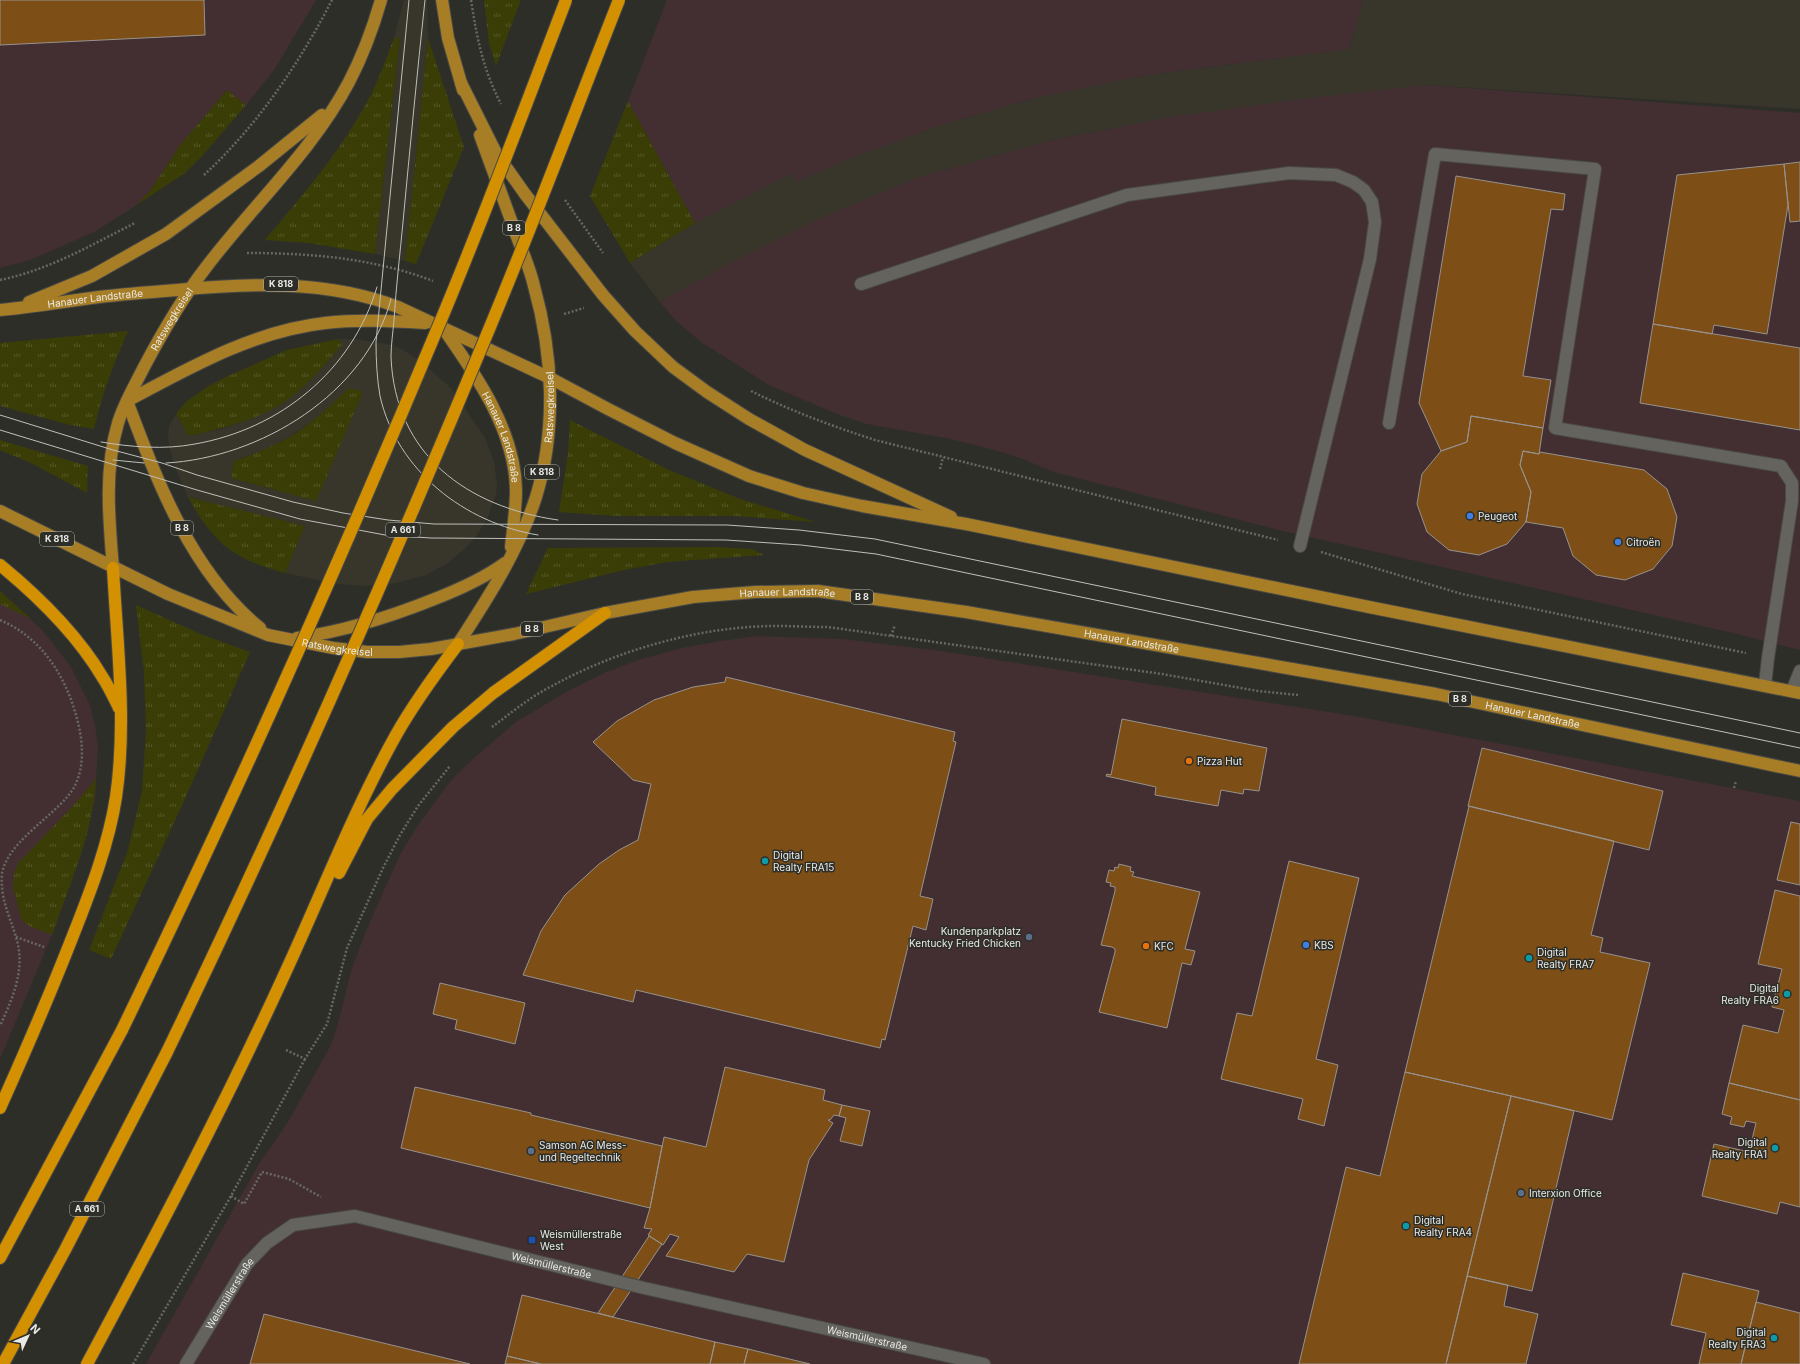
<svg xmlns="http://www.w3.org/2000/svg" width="1800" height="1364" font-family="Inter,sans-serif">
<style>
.built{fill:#38362b;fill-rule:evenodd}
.industrial{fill:#432f31}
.grass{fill:url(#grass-tufts)}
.building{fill:#7d4e16;stroke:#97928e}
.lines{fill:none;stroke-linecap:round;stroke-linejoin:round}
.minor-casing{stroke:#494945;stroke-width:14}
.major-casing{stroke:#494945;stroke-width:14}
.highway-casing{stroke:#494945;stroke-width:14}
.path{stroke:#686863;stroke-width:2.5;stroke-dasharray:2 2;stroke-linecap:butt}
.minor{stroke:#64635e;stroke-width:12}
.major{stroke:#a77e26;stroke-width:12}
.highway{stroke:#d39000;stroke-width:12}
.tram{stroke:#bfbfbb;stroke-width:1}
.highway-bridge-casing{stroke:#494945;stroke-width:14;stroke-linecap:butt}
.highway-bridge{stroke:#d39000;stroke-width:12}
.shop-dot{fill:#3f7fe0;stroke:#2e2e29;stroke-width:1.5}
.food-dot{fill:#e8710a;stroke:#2e2e29;stroke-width:1.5}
.culture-dot{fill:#0f9aa8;stroke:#2e2e29;stroke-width:1.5}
.service-dot{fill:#5c6f8a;stroke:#2e2e29;stroke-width:1.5}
.transit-dot{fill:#1a4fb4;stroke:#2e2e29;stroke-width:1.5}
.labels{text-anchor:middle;stroke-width:3;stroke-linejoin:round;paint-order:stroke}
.shield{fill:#2e2e29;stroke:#b1b1ad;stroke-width:1}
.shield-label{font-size:9px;font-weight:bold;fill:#e9e9e6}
.street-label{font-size:10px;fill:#e9e9e6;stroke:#2e2e29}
.poi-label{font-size:10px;fill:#e9e9e6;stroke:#2e2e29;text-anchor:start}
</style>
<defs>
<pattern id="grass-tufts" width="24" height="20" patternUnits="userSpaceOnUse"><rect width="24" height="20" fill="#3a3d05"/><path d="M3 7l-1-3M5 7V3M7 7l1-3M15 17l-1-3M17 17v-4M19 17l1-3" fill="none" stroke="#565929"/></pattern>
</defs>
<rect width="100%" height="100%" fill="#2e2e29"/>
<path class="built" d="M404,0H427L428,38L405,261L375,254L400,39L394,38Z
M1363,0H1800V109L1426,85L1171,117L1052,140L916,178L819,219L725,266L660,302L630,263L695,223L792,173L796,182L846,160L947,123L1039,97L1147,75L1349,49Z
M338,339H355L392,345L403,350L418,359L452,389L485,438L494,462L497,484L496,495L487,519L475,538L462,551L446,564L426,575L397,583L366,586L337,584L285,573L305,526L188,497L173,462L168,439L169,426L176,414L189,436L218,430L245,421L272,409L297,392L315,375L342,345ZM319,416L270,489L231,478L234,461L265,450L292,435Z"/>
<path class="industrial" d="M0,0H316L274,70L246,105L227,90L180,145L149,192L135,206L94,232L30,260L0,268Z
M667,0H1363L1349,49L1147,75L1039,97L947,123L846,160L796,182L792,173L695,223L628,101Z
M1426,85L1800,113V650L1733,633L1279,530L1054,472L1025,460L1002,452L951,439L867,424L837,414L769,385L701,342L676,321L660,302L725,266L819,219L916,178L1052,140L1171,117L1300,99Z
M0,591L43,631L71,667L90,705L95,726L98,745L95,797L88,831L78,862L52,935L0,1059Z
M758,636L842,639L934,650L1360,717L1800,801V1364H146L259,1164L288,1122L331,1045L338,1024L351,971L366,931L389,879L401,853L418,825L452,779L474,758L516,722L568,691L607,672L641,659L682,648L721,641Z"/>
<path class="grass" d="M484,0H521L496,66L489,43Z
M394,38H400L375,254L309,243L265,240C302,196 341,151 368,100C379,80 386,59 394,38Z
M428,38L464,147L416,264L405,261Z
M227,90L246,105L203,155L185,173L135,206L149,192L180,145Z
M628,101L695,223L630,263L590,196Z
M128,331C114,363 102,394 94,429L70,425L0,406V343Z
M338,339L342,345C321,369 300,395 271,410C245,423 217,430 189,436L176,414L186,402L207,387L228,376L287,350Z
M349,388L363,392L316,501L231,478L234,461C254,454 275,446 293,435C314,421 331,405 349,388Z
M570,420L669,470L740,499L816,522L734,516H616L559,512L568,453Z
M0,440L88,466L87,493L31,463L0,450Z
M188,497L305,526L285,573C235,560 213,543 188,497Z
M717,547L752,549L764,555L667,562L624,570L526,594L548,548Z
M0,591L1,592L31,619L0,604Z
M136,605L203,635L250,652L184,801L111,959L89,950L128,850L142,791L146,731L144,672Z
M96,779C93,833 70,884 52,935L27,925L21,918L13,887L14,874L18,863L27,854L71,808Z"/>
<path class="building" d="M0,0H204L205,35L0,45Z
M1800,162V221L1790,222L1784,164Z
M1784,164L1788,205L1767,334L1714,325L1712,334L1653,324L1677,175Z
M1456,176L1565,194L1563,210L1551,209L1523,376L1551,380L1543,428L1471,416L1467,442L1441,451L1419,403Z
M1653,324L1800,348V430L1640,403Z
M1471,416L1543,428L1539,454L1523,451L1520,465L1531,492L1526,522L1507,544L1479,555L1449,550L1427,532L1417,504L1422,474L1441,451L1467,442Z
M1523,451L1539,454L1540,452L1644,470L1667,489L1677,517L1672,546L1653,569L1625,580L1596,575L1573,556L1563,528L1526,522L1531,492L1520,465Z
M726,677L955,732L953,741L956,742L920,896L933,899L926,930L913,926L885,1040L882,1039L880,1048L636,990L633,1002L523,975L541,931L565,895L599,864L619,850L638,840L651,784L633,780L593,742L617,721L654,700L693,687L725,682Z
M1122,719L1267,748L1259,791L1244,789L1243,794L1221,790L1218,806L1155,795L1156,787L1106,776L1107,774L1111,775Z
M1482,748L1663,791L1649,850L1468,806Z
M1469,806L1614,841L1591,935L1603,938L1600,952L1650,963L1612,1120L1551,1105L1405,1072Z
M1791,822L1800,824V885L1777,880Z
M1289,861L1359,878L1316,1059L1338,1065L1324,1126L1298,1119L1303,1099L1221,1079L1237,1013L1252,1016Z
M1119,864L1131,867L1130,871L1134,872L1132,876L1136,877L1200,892L1185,949L1195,951L1191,965L1182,963L1167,1028L1099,1012L1115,952V949L1112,947L1101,945L1115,891V887L1110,886L1111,883L1106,882L1109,870L1114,871L1115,867L1118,868Z
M1775,890L1800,896V1100L1729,1083L1743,1025L1778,1033L1784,1010L1772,1007L1782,969L1758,964Z
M440,983L525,1003L515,1044L455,1029L457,1020L433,1014Z
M725,1067L825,1090L823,1100L842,1105L839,1116L834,1115L830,1120H828L833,1123L809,1160L784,1262L747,1254L734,1272L666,1256L679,1237L670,1234L663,1245L648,1235L652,1229L644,1228L650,1208L664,1137L706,1147Z
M1405,1072L1511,1096L1446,1364H1299L1346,1167L1380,1176Z
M1729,1083L1800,1100V1207L1780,1202L1777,1214L1702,1196L1714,1144L1749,1152L1756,1123L1746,1121L1744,1127L1730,1124L1732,1117L1722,1114Z
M415,1087L531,1113V1115L662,1146L650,1208L401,1148Z
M1511,1096L1574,1111L1532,1291L1467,1276Z
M842,1105L870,1111L862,1146L840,1141L846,1118L839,1116Z
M649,1236L662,1244L613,1317L598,1313Z
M1683,1273L1759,1291L1741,1364H1699L1706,1333L1671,1325Z
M1467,1276L1508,1285L1504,1306L1538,1314L1526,1364H1446Z
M522,1295L715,1342L710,1364H541L507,1356Z
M1756,1302L1800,1313V1364H1741Z
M264,1314L288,1320L470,1364H250Z
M715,1342L748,1349L744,1364H710Z
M748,1349L810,1364H744Z
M507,1356L541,1364H505Z"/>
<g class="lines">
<g class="minor-casing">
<g id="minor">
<path d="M861,284L1127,195L1289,173L1336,175L1353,182L1364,190L1372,202L1375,222L1370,259L1300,546"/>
<path d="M1389,423L1435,154L1595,169L1555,428L1781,466L1792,483V501L1768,658L1765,685"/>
<path d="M1792,691L1800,671"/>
<path id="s1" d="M186,1364L247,1264L267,1243L293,1225L355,1216L644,1288L984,1364"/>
</g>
</g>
<g class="major-casing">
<g id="major">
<path d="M442,0L448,38L463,90"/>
<path d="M461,83L496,153L525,194L603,295L635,331L673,367L707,392L749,419L805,450L951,517"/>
<path d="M29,302L92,276L166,234L259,166L322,115"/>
<path id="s2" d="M0,310C33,307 66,301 99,297C125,294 151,292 177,290C252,283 327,280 398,307L550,378L608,409L675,443L749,476L803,493L862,506L966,524L1369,607L1800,693"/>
<path id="s3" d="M443,328C476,375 515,430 516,490C516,509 513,528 511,547"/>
<path d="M127,401C189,368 253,331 325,323C358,319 392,321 425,323"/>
<path d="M127,401C157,481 191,572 260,628"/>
<path id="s4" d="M0,511L168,594L268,635L333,648L367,652H399L431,649L514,634L605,613L693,597L755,592L818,591L966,612L1436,694L1800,771"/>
<path id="s5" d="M113,568C109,520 104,470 118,423C124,403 135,385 144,367C162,333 181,300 204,270C251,207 312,152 349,82C363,55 373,28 381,0"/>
<path d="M297,638C345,631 387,618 432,600C458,590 483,579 505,563"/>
<path id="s6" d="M458,644C488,598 519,550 536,497C557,429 553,354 534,286C530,268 522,251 516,234C504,201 492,168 480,135"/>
</g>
</g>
<g class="highway-casing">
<path id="highway" d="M0,565C39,597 77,634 103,678C109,687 114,698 119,708
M339,873L367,819L392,789L453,727L493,693L605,613
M0,1108C26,1050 51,992 74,933C91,890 109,843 116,797C127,722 117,644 113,568
M0,1258L122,1030
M3,1364L65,1250L167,1052
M87,1364C156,1235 225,1105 286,971C322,893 354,810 396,735C414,703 436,673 458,644"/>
</g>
<path class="path" d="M471,0C477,39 483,69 501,104
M204,175C257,126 299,64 332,0
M565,200L603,253
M247,253C309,253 374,258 433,281
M0,280C49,270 91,245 135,223
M564,314L584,308
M751,391C791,411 832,426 875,440L1278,540
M940,469L943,457
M1321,552L1462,594L1746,653
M0,620C45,639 69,682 79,727C84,750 84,777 68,796C49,819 8,843 2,873C0,899 9,914 16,937C26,969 13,997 0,1026
M891,636L895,625
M492,727C511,713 530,697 552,686C617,650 701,626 776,626C793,626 811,627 828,627L1162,674L1258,691L1298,695
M1734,788L1736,781
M16,937L44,947
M286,1050L305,1059L327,1024L347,948L383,868L400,835L418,806L450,766
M231,1196L244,1204L262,1172L289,1179L321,1197
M133,1364L231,1196L305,1059"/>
<use href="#minor" class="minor"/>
<use href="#major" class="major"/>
<use href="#highway" class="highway"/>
<path class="tram" d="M409,0L376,342C376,360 377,379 380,396C397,471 465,523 538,535
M425,0C417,74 410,148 403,222C400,254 396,287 394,320C393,332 391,345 391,357C395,455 467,507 558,520
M0,415L113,450L162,463L197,475L293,502L343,513L388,520L434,524L727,525L799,530L875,539L1800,733
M0,430L197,490L300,519L385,535L431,538L726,540L801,545L876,554L1800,748
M101,442C131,447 164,450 195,444C280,429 352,371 377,287
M113,460L144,463
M166,463C260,458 366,394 391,299"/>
<g class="highway-bridge-casing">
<path id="highway-bridge" d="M122,1030C235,797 341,560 441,320C485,215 525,107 566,0
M167,1052C282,814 389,571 490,327C535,219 576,109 619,0"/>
</g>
<use href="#highway-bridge" class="highway-bridge"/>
</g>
<g class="shop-dot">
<circle cx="1470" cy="516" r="4"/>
<circle cx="1618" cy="542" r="4"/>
<circle cx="1306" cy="945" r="4"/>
</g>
<g class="food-dot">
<circle cx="1189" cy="761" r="4"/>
<circle cx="1146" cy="946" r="4"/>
</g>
<g class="culture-dot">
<circle cx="765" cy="861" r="4"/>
<circle cx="1529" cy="958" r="4"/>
<circle cx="1787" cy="994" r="4"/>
<circle cx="1775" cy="1148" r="4"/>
<circle cx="1406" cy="1226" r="4"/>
<circle cx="1774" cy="1338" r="4"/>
</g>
<g class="service-dot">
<circle cx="1029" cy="937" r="4"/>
<circle cx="531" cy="1151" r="4"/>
<circle cx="1521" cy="1193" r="4"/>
</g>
<rect class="transit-dot" x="528" y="1236" width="8" height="8" rx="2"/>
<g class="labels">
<g class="shield">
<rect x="503" y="221" width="22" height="14" rx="3"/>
<rect x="264" y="277" width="34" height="14" rx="3"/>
<rect x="525" y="465" width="34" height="14" rx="3"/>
<rect x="171" y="521" width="22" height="14" rx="3"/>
<rect x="386" y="523" width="34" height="14" rx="3"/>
<rect x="40" y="532" width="34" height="14" rx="3"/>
<rect x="851" y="590" width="22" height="14" rx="3"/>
<rect x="521" y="622" width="22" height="14" rx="3"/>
<rect x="1449" y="692" width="22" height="14" rx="3"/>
<rect x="70" y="1202" width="34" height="14" rx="3"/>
</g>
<g class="shield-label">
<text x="514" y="231">B 8</text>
<text x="281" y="287">K 818</text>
<text x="542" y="475">K 818</text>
<text x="182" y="531">B 8</text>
<text x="403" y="533">A 661</text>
<text x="57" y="542">K 818</text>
<text x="862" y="600">B 8</text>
<text x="532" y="632">B 8</text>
<text x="1460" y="702">B 8</text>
<text x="87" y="1212">A 661</text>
</g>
<g class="street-label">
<text dy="4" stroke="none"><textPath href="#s2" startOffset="96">Hanauer Landstraße</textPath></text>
<text dy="4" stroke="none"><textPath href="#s5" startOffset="263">Ratswegkreisel</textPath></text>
<text dy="4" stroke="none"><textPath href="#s6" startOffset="258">Ratswegkreisel</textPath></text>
<text dy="4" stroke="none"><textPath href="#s3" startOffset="125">Hanauer Landstraße</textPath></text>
<text dy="4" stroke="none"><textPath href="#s4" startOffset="822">Hanauer Landstraße</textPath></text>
<text dy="4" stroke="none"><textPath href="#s4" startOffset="1170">Hanauer Landstraße</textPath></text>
<text dy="4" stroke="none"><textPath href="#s4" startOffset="366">Ratswegkreisel</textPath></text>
<text dy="4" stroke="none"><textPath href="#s4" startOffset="1578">Hanauer Landstraße</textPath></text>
<text dy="4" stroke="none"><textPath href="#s1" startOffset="443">Weismüllerstraße</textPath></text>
<text dy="4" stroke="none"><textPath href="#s1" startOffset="83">Weismüllerstraße</textPath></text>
<text dy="4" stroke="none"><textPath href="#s1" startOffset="767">Weismüllerstraße</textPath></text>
</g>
<g class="poi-label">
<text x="1478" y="520">Peugeot</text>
<text x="1626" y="546">Citroën</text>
<text x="1197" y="765">Pizza Hut</text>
<text x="773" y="859">Digital<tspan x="773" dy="12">Realty FRA15</tspan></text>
<text x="1021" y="935" text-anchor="end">Kundenparkplatz<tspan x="1021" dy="12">Kentucky Fried Chicken</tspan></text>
<text x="1314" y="949">KBS</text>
<text x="1154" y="950">KFC</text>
<text x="1537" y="956">Digital<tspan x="1537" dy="12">Realty FRA7</tspan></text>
<text x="1779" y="992" text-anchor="end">Digital<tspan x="1779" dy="12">Realty FRA6</tspan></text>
<text x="1767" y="1146" text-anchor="end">Digital<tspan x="1767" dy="12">Realty FRA1</tspan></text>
<text x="539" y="1149">Samson AG Mess-<tspan x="539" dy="12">und Regeltechnik</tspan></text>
<text x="1529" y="1197">Interxion Office</text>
<text x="1414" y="1224">Digital<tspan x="1414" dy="12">Realty FRA4</tspan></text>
<text x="540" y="1238">Weismüllerstraße<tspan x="540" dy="12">West</tspan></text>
<text x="1766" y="1336" text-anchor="end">Digital<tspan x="1766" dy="12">Realty FRA3</tspan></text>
</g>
</g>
<g transform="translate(28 1336) rotate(46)" stroke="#2e2e29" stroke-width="3" paint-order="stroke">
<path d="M0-3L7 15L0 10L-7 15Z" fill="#e9e9e6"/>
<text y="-6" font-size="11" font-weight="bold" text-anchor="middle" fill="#e9e9e6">N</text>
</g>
</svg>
